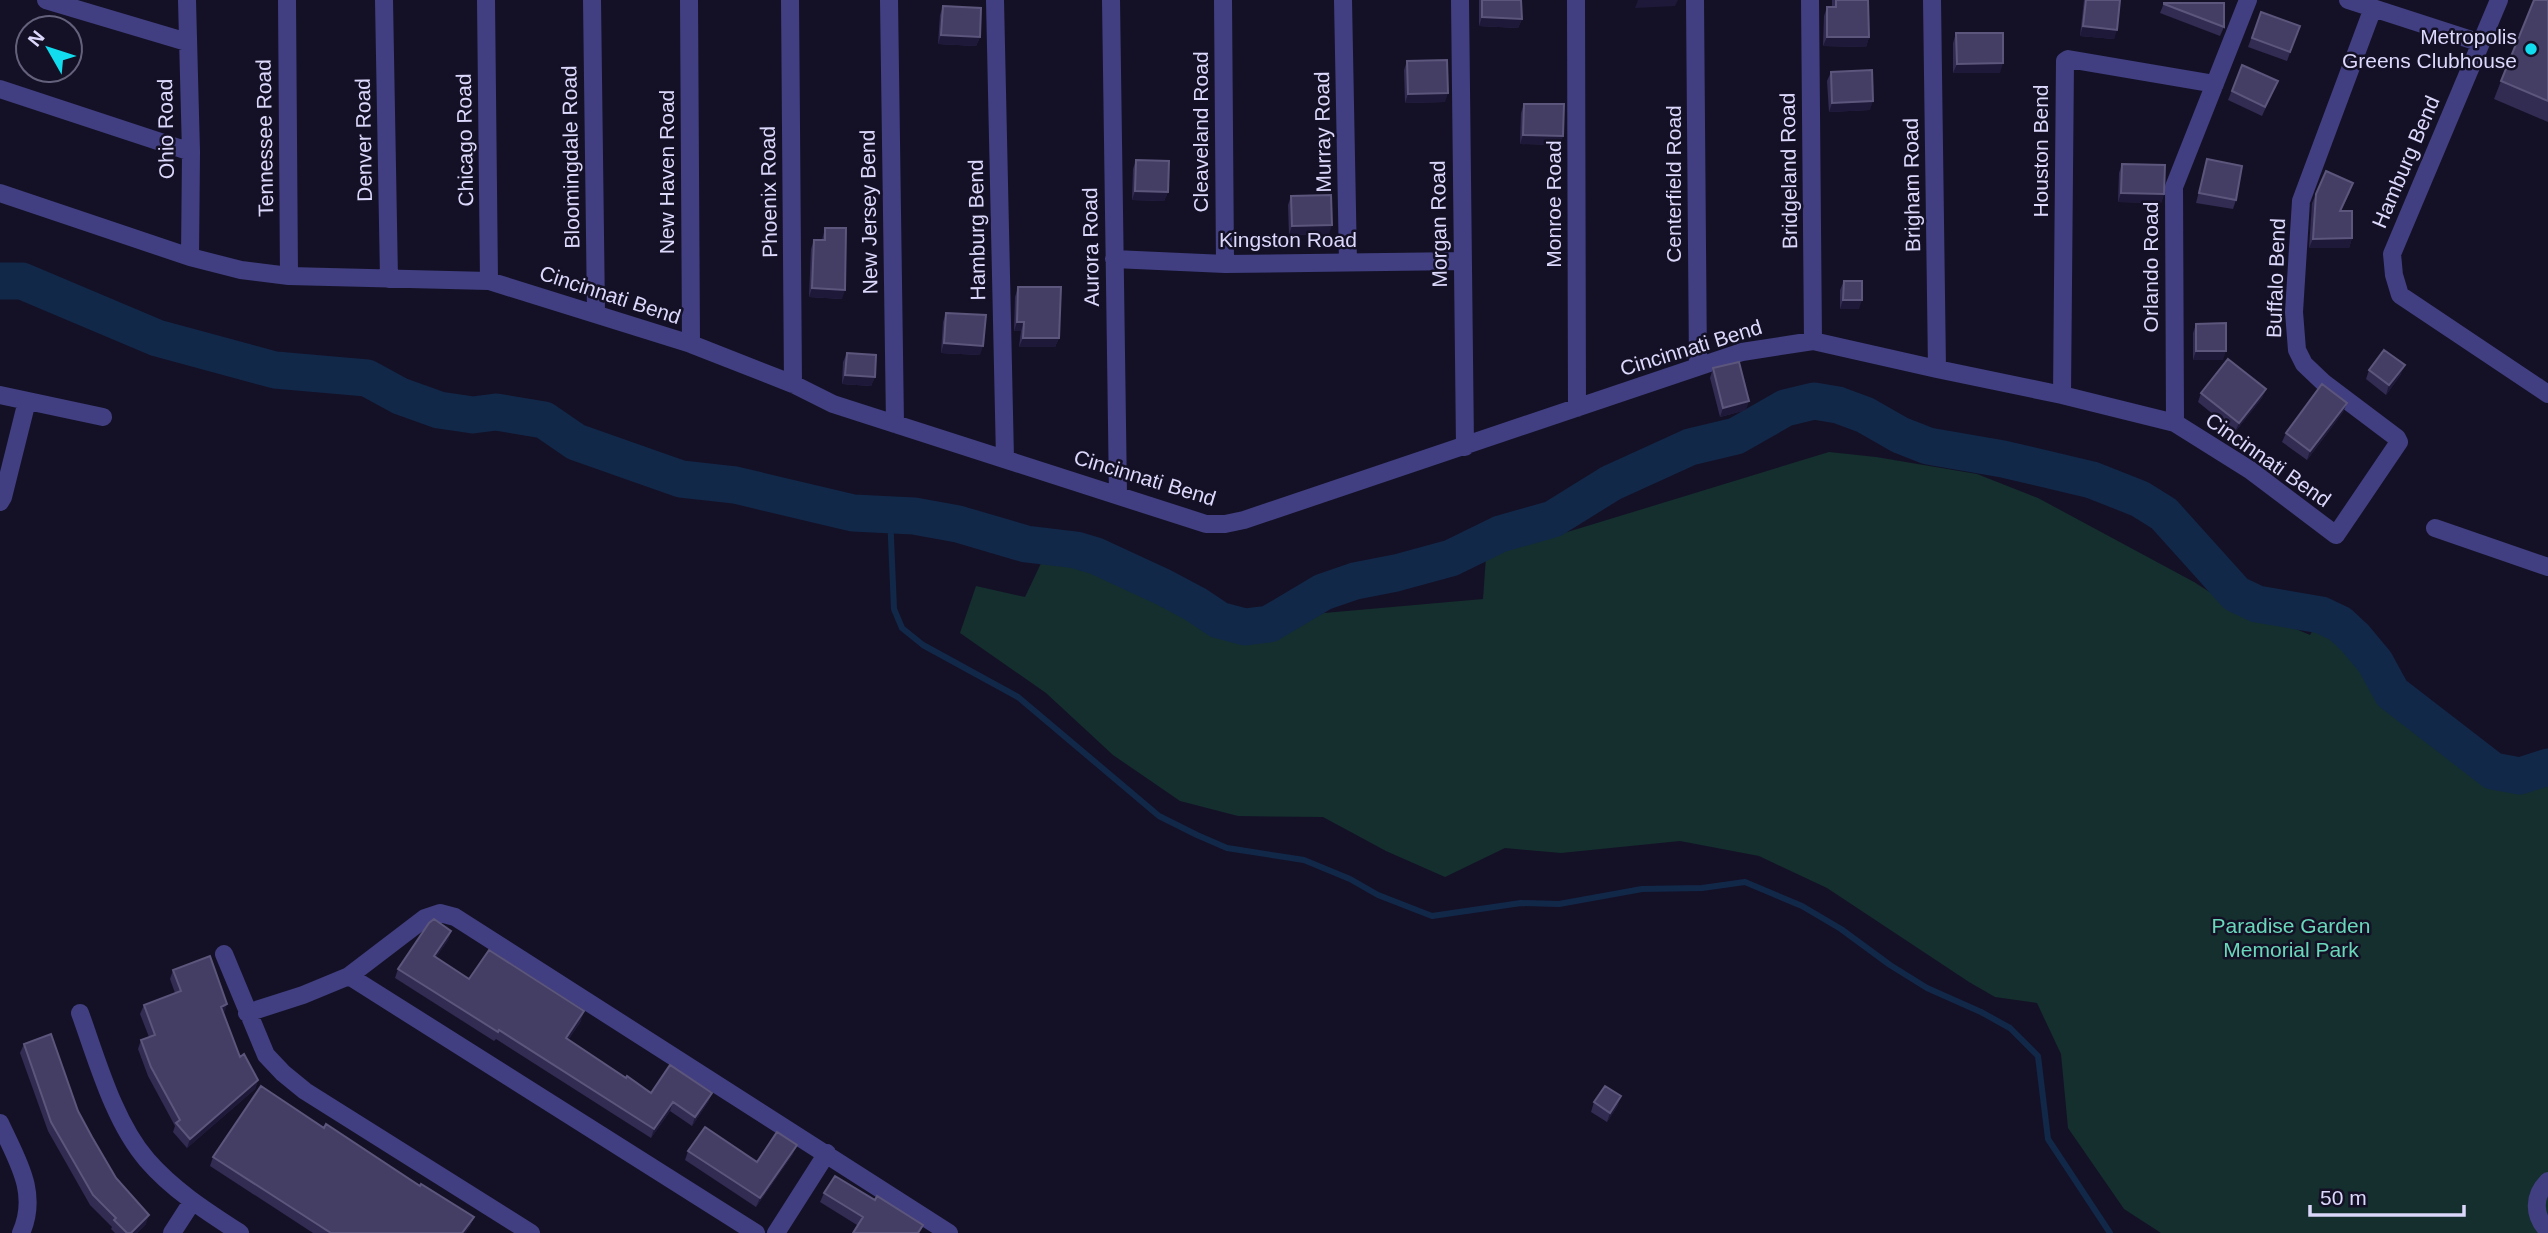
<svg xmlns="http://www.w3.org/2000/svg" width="2548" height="1233" font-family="Helvetica,sans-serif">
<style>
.green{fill:#142f2e}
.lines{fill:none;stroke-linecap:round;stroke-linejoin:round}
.stream{stroke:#122849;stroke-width:6}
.river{stroke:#122849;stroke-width:37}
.minor{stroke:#413f81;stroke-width:18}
.wall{fill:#322b52}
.shaded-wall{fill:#1e1939}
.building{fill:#443e64;stroke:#5c567c;stroke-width:2}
.poi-dot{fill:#12ddef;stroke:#141126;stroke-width:2.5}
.labels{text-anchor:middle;stroke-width:5;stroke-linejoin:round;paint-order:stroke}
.poi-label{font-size:21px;fill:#dcd8fc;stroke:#141126;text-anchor:end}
.street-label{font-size:21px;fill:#dcd8fc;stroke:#141126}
.park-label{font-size:21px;fill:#69d8ba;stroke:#141126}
</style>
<rect width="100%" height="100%" fill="#141126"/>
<path class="green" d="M1829,452L1876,457L1977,474L2038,498L2194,582L2249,617L2289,626L2310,635L2321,615L2340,624L2355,638L2375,662L2392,693L2493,771L2520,776L2548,767V1233H2161L2124,1209L2068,1128L2061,1054L2037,1003L1995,997L1969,982L1827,888L1759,856L1680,841L1561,853L1505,848L1445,877L1386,851L1323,817L1238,816L1180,801L1113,755L1046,693L960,633L976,586L1025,597L1044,557L1132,579L1175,596L1237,641L1265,642L1324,613L1483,599L1486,557Z"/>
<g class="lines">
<path class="stream" d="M890,515L894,609L902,628L923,645L1018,697L1159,816L1197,835L1227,848L1304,860L1350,879L1378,895L1432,916L1521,903L1559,904L1642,889L1702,888L1745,882L1802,906L1841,929L1890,965L1927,988L1981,1012L2010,1028L2038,1056L2048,1139L2110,1233"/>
<path class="river" d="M0,281H22L157,338L275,370L367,378L400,396L439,410L473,415L496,412L544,420L576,442L681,479L735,485L853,513L914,516L958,524L1026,544L1076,550L1096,556L1163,587L1195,604L1219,620L1245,627L1269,624L1323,592L1355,581L1396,573L1451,558L1500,534L1553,519L1611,483L1690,447L1736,436L1785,408L1814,401L1838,405L1865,415L1900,435L1928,446L2003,459L2092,480L2140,499L2164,514L2236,594L2257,604L2321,615L2340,624L2355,638L2375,662L2392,693L2493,771L2520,776L2548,767"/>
<path class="minor" d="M46,0L187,42
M187,0L191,152L190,257
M287,0L289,276
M384,0L389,279
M486,0L489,281
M592,0L596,313
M689,0L691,344
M790,0L793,384
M889,0L895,424
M995,0L1005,459
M1111,0L1118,494
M1223,0L1225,264
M1343,0L1348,262
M1460,0L1465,447
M1576,0L1577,408
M1695,0L1698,367
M1810,0L1813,341
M1932,0L1937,369
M2348,0L2481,43
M2499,0L2392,254L2394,275L2400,295L2548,394
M0,89L191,152
M0,193L190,257L241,270L289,276L489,281L691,344L793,384L833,404L1206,524H1225L1244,520L1742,352L1813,341L1937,369L2062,395L2175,423L2250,470L2336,535L2399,442L2397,438L2324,383L2304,364L2297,350L2294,312L2301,201L2373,8
M1114,259L1225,264L1462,261
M0,395L103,417
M2062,395L2065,61L2068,59L2215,84
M2175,423L2174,187L2248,0
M0,502L3,497L27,401
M2435,528L2548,567
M224,954L266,1055L283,1073L305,1091L531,1233
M349,976L756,1233
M80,1013C97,1060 114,1122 147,1160C173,1190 206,1211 240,1233
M247,1013L303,995L349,976L425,918L440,913L455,917L949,1233
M0,1123C17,1160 39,1193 21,1233
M2548,1181C2533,1196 2533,1215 2548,1231
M172,1233L192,1202
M776,1233L827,1153"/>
</g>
<path class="wall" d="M1479,0H1521L1522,19L1518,28L1479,26Z
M1832,0H1868L1869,37L1866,47L1823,46L1824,16L1827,7H1832Z
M2084,0H2120L2114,39L2080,36Z
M2548,0V122L2494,99L2501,81Z
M2164,3L2224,27L2220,36L2160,13Z
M943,6L980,37L976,46L938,44L940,15Z
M2261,12L2300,26L2287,61L2248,47Z
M1956,33L2000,73H1953V43Z
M1407,61L1445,102L1405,103L1404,70Z
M2242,65L2274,90L2262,116L2228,100Z
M1831,72L1870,110L1829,112L1827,81Z
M1524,104L1560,145L1520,144L1521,113Z
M2207,159L2236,200L2233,209L2196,203Z
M1136,160L1168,192L1164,201L1132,200L1133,169Z
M2122,164L2164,194L2161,203L2118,202L2119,173Z
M2350,192L2341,211L2352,238L2349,248H2309L2312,203L2316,194Z
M1291,196L1329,234L1289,235L1288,205Z
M825,228L842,299L809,297L811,249L814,240H822Z
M1844,281L1859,309H1840V290Z
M1018,287L1059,338L1055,347H1019L1021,331H1014L1015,297Z
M946,313L980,355L941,353L943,322Z
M2196,324L2223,360H2193V333Z
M847,353L875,377L871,386L842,384L843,362Z
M1713,368L1746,410L1720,417L1710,378Z
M2369,370L2401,374L2386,395L2366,379Z
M2266,389L2262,398L2235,432L2198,402L2201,393Z
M2347,403L2343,412L2307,460L2282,442L2286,433Z
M451,931L448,940L436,957L469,979L581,1021L568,1040L626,1078L651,1093H712L708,1102L692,1126L670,1111L651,1138L496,1039L494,1041L395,978L398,969Z
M173,970L224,1014L240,1057L258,1080L255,1089L187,1148L173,1132L175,1126L148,1076L138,1049L141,1040L149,1037L140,1014L144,1005L175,993L170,979Z
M24,1044L78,1111L116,1178L146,1224L137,1233H115L111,1229L112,1227L90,1205L48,1131L20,1053Z
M1594,1102L1618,1105L1607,1122L1591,1112Z
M324,1128L474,1217L470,1226L465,1233H313L210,1166L213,1157Z
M688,1151L757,1162L793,1154L756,1207L685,1160Z
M824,1193L920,1233L857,1225L820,1202Z"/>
<path class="shaded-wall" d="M1638,0H1678L1675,6L1635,8Z
M1482,17L1522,19L1518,28L1479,26Z
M2083,26L2117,30L2114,39L2080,36Z
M941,35L980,37L976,46L938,44Z
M1827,37H1869L1866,47L1823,46Z
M2003,63L2000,73H1953L1957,64Z
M1448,93L1445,102L1405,103L1408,94Z
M1873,101L1870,110L1829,112L1832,103Z
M1523,135L1563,136L1560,145L1520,144Z
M1135,191L1168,192L1164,201L1132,200Z
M2121,193L2164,194L2161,203L2118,202Z
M1332,225L1329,234L1289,235L1292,226Z
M2352,238L2349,248H2309L2313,239Z
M812,288L845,290L842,299L809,297Z
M1843,300H1862L1859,309H1840Z
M1017,322H1024L1021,331H1014Z
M1023,338H1059L1055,347H1019Z
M944,343L983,346L980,355L941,353Z
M2196,351H2226L2223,360H2193Z
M2405,365L2401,374L2386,395L2389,385Z
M845,375L875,377L871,386L842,384Z
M2266,389L2262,398L2235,432L2239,423Z
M1749,401L1746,410L1720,417L1723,408Z
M2347,403L2343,412L2307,460L2310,451Z
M451,931L448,940L431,965L434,956Z
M227,1004L224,1014L221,1007Z
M584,1011L581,1021L563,1047L566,1038Z
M258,1080L255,1089L187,1148L190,1139Z
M712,1093L708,1102L692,1126L695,1117Z
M1621,1096L1618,1105L1607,1122L1610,1113Z
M673,1102L670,1111L651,1138L654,1129Z
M797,1145L793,1154L756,1207L760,1198Z
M149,1215L146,1224L137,1233H131Z
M474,1217L470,1226L465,1233H462Z"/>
<path class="building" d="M1482,0H1521L1522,19L1482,17Z
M1836,0H1868L1869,37H1827V7H1836Z
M2086,0H2120L2117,30L2083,26Z
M2534,0H2548V101L2501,81Z
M2164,3H2224V27L2164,4Z
M943,6L981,8L980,37L941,35Z
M2261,12L2300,26L2290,52L2252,38Z
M1956,33H2003V63L1957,64Z
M1447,60L1448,93L1408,94L1407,61Z
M2242,65L2278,81L2265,107L2232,91Z
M1872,70L1873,101L1832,103L1831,72Z
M1524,104H1564L1563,136L1523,135Z
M2207,159L2242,166L2236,200L2199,193Z
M1136,160L1169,161L1168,192L1135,191Z
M2122,164L2165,165L2164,194L2121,193Z
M2326,171L2353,183L2340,211H2352V238L2313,239L2316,194Z
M1331,195L1332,225L1292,226L1291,196Z
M825,228H846L845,290L812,288L814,240H825Z
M1844,281H1862V300H1843Z
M1018,287H1061L1059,338H1023L1024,322H1017Z
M946,313L986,315L983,346L944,343Z
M2226,323V351H2196V324Z
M2384,350L2405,365L2389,385L2369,370Z
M847,353L876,355L875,377L845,375Z
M2228,359L2266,389L2239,423L2201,393Z
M1739,362L1749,401L1723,408L1713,368Z
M2322,384L2347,403L2310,451L2286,433Z
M434,919L451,931L434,956L469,979L489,950L514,966L584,1011L566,1038L626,1078L627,1076L651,1093L670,1065L712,1093L695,1117L673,1102L654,1129L499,1030L498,1032L398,969L429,923Z
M210,956L227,1004L221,1007L240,1057L244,1054L258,1080L190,1139L176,1123L180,1120L151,1067L141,1040L155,1035L144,1005L181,991L173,970Z
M51,1034L78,1111L92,1137L116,1178L149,1215L131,1233H127L114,1220L116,1218L93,1195L51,1122L24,1044Z
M261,1086L324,1128L326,1124L420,1186L421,1184L474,1217L462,1233H331L213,1157Z
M1605,1086L1621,1096L1610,1113L1594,1102Z
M705,1127L757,1162L777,1132L797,1145L760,1198L688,1151Z
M835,1176L875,1200L877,1196L923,1225L918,1233H853L863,1217L824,1193Z"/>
<circle class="poi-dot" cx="2531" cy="49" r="7"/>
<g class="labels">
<g class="poi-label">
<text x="2517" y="44">Metropolis<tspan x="2517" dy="24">Greens Clubhouse</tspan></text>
</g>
<g class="street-label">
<text transform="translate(166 129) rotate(-91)" y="7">Ohio Road</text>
<text transform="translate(1201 132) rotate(-90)" y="7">Cleaveland Road</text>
<text transform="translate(1323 132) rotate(-91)" y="7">Murray Road</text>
<text transform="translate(265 138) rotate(-91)" y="7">Tennessee Road</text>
<text transform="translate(364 140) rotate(-91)" y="7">Denver Road</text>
<text transform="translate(465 140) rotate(-91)" y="7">Chicago Road</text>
<text transform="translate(2041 151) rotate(-90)" y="7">Houston Bend</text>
<text transform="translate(571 157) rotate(-91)" y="7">Bloomingdale Road</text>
<text transform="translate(2406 162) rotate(-67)" y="7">Hamburg Bend</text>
<text transform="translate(1789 171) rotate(-91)" y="7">Bridgeland Road</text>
<text transform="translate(667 172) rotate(-90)" y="7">New Haven Road</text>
<text transform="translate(1674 184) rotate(-90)" y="7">Centerfield Road</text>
<text transform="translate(1912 185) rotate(-91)" y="7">Brigham Road</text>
<text transform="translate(769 192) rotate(-91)" y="7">Phoenix Road</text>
<text transform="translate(1554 204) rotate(-90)" y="7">Monroe Road</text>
<text transform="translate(869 212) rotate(-91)" y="7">New Jersey Bend</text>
<text transform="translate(1439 224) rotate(-91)" y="7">Morgan Road</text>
<text transform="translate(977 230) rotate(-91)" y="7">Hamburg Bend</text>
<text x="1288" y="247">Kingston Road</text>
<text transform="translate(1091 247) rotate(-91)" y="7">Aurora Road</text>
<text transform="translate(2151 267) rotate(-90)" y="7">Orlando Road</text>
<text transform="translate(2276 278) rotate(-88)" y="7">Buffalo Bend</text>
<text transform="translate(610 295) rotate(18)" y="7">Cincinnati Bend</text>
<text transform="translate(1691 348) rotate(-17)" y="7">Cincinnati Bend</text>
<text transform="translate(2268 460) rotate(35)" y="7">Cincinnati Bend</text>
<text transform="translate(1145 478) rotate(17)" y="7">Cincinnati Bend</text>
</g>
<g class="park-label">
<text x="2291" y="933">Paradise Garden<tspan x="2291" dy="24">Memorial Park</tspan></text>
</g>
</g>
<g transform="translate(49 49) rotate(309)"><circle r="33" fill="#141126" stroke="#64617c" stroke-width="2"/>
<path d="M0-5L12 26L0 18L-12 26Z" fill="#12ddef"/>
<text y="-10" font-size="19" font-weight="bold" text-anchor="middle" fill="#dcd8fc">N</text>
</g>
<path d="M2310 1205v10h154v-10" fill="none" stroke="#dcd8fc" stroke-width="3.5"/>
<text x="2320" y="1205" font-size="21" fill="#dcd8fc" stroke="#141126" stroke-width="5" paint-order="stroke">50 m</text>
</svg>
